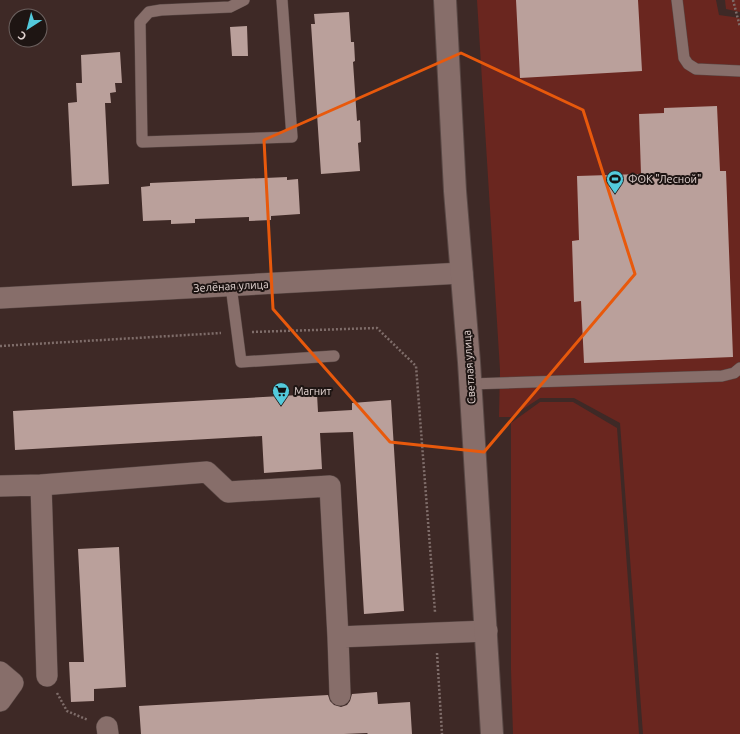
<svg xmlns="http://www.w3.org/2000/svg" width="740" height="734" font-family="Ubuntu,sans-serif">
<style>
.green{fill:#6a261f}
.building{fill:#baa09b}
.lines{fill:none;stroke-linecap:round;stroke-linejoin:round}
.service-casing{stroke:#594845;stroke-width:12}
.minor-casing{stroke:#594845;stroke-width:22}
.tertiary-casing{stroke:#594845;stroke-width:24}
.path{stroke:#7f6d6a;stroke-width:2.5;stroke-dasharray:2 2;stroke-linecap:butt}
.service{stroke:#876e6a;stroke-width:11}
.minor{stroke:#876e6a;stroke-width:21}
.tertiary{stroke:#876e6a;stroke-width:22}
.marked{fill:none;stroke:#e8590c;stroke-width:3;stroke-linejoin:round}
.labels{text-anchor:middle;stroke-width:4;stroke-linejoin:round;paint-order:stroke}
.poi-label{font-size:11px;fill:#e1d3d0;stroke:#1e1513;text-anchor:start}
.street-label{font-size:11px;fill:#e1d3d0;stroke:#1e1513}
</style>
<rect width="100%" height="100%" fill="#3e2926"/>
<path class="green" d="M477,0H716L719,15L740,18V734H643L620,423L574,398H540L511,417H499L500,370Z
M725,0H740V12L726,9Z
M540,402H573L617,428L639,734H513L511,670V423Z"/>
<path class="building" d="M516,0H638L642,71L520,78Z
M349,12L351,42H354L355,61L353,62L357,121L360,120L361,142L358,143L360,171L321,174L311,24H315L314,14Z
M247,26L248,56H232L230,27Z
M120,52L122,83H115L116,92L110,93L111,103H105L109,184L72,186L68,103L77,102L76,83H82L81,55Z
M717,106L720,171H726L733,357L584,363L581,301L574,302L572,241L579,240L577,176L641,174L639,114L664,113V108Z
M287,177V180L298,179L300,214L271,216V220L249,221V217L195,219V223L171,224V220L143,221L141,187L150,186V183Z
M317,394L318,412L352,410V403L391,400L404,611L364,614L353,432L320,433L322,469L264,473L262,436L15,450L13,411Z
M119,547L126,687L94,689V701L71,702L69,662H84L78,549Z
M377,692L378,704L410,702L412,734H368L367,733L344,734H141L139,706L328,695L330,701L334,705L341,707L347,705L350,701L352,694Z"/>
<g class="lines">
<g class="service-casing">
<path id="service" d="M244,0L230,7L161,10L149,12L140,22L142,142L292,137L282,0
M677,0L684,58L688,64L696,69L740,71
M231,286L241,362L334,356
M470,384L722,376L734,373L740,368"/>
</g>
<g class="minor-casing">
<path id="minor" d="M0,298L462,273
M0,486L41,485
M338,637L340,695
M0,672L13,683L0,701
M47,676L41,485L207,472L228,492L330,486L338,637L487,631
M107,727L108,734"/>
</g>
<g class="tertiary-casing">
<path id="tertiary" d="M445,0L455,191L469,362L492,734"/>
</g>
<path class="path" d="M733,0L740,27
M252,332L377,328L416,366L435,612
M0,346L221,333
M437,653L442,734
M57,693L67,711L88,720"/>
<use href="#service" class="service"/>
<use href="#minor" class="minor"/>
<use href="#tertiary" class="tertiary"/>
</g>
<path class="marked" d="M461,53L583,110L635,274L484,452L390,442L273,309L264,140Z"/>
<defs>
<g id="stadium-pin" transform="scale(0.9)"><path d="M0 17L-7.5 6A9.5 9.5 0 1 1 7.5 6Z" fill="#53cadc" stroke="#1e1513"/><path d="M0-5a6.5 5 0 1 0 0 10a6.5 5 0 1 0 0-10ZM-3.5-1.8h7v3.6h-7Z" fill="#111"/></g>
<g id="supermarket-pin" transform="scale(0.9)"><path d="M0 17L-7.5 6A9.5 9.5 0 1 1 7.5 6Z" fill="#53cadc" stroke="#1e1513"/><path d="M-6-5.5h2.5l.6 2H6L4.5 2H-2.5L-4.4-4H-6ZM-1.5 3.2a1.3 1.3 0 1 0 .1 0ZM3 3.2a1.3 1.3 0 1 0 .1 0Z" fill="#111"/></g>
</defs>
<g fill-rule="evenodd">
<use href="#stadium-pin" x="615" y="179"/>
<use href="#supermarket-pin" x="281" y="391"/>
</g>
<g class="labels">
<g class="poi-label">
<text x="628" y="183">ФОК "Лесной"</text>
<text x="294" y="395">Магнит</text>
</g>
<g class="street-label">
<text transform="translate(231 286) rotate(-3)" y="4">Зелёная улица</text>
<text transform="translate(469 367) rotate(-94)" y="4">Светлая улица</text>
</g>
</g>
<g transform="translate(28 28) rotate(216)"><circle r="19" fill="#1e1513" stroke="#6c615f"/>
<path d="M0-3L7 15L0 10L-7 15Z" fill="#53cadc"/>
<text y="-6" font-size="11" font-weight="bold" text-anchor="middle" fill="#e1d3d0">С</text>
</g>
</svg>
